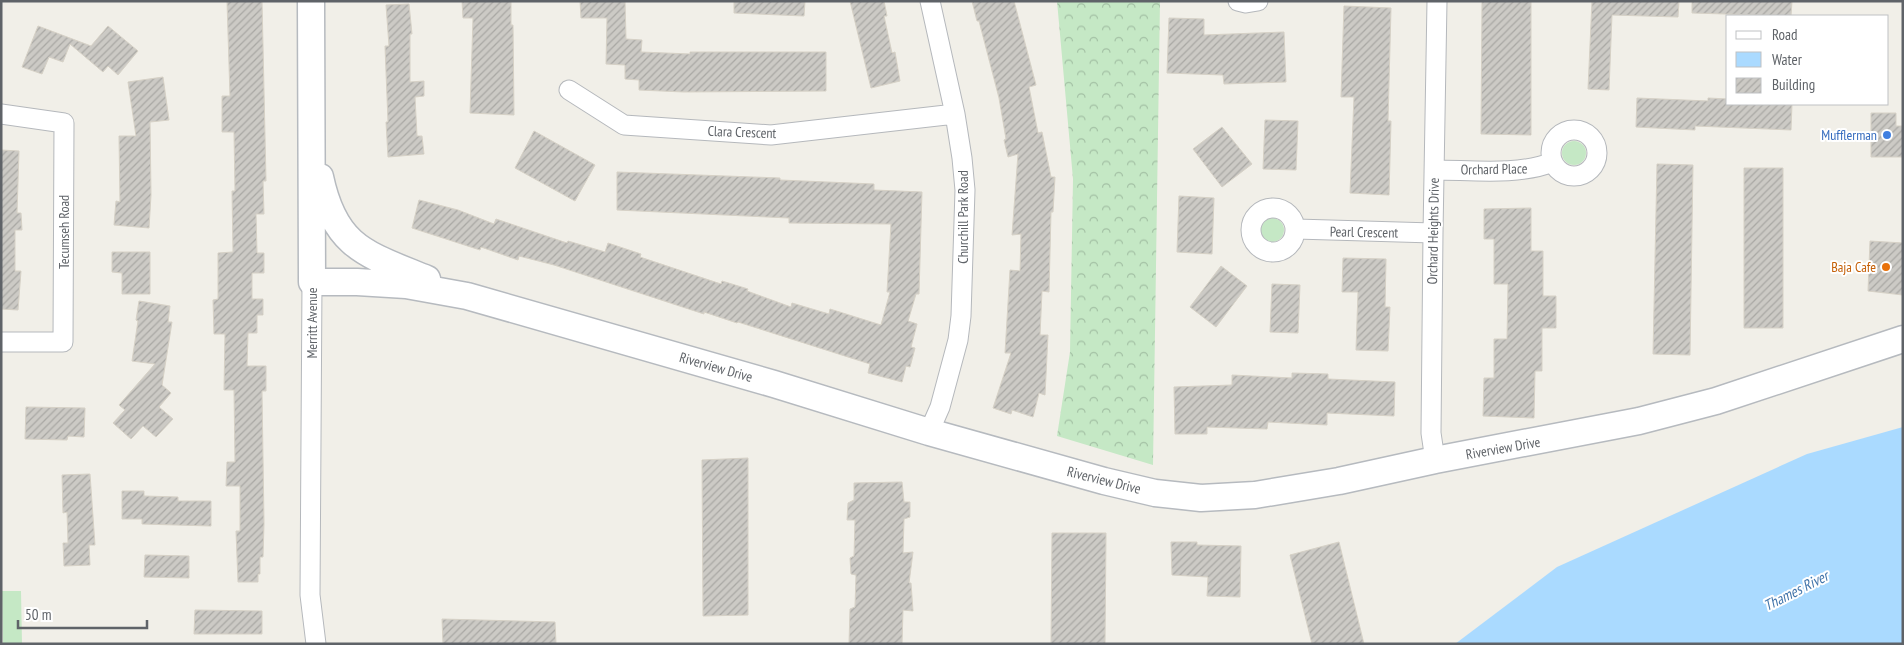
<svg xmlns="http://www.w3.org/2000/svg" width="1904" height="645" font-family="'PT Sans Narrow',sans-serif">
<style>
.grass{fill:#c5e8c5}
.forest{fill:url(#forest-crowns)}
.water{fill:#aadaff}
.building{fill:url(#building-hatch);stroke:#d6d1c6}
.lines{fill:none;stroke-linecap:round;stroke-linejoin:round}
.street-casing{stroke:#b5b8bc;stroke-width:21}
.secondary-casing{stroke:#b6babf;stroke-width:29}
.street{stroke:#fff;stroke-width:19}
.secondary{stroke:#fff;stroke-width:26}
.shop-dot{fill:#3f7fe0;stroke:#fff;stroke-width:2}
.food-dot{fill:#e8710a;stroke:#fff;stroke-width:2}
.labels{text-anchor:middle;stroke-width:4;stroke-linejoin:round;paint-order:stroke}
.street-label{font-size:14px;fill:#5f6368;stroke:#fff}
.shop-label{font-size:14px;fill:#366cbe;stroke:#fff;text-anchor:end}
.food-label{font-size:14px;fill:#c56008;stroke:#fff;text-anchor:end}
.water-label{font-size:15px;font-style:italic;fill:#4174aa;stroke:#fff}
</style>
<defs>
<pattern id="forest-crowns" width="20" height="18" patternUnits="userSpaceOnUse" patternTransform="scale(1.25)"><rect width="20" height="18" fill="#c5e8c5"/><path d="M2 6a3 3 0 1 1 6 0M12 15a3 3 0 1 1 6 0" fill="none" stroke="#a3c0a4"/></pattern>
<pattern id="building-hatch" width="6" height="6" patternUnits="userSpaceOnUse" patternTransform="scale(1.25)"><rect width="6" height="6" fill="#cccac5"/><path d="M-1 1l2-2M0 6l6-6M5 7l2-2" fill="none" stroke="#a9a8a4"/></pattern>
</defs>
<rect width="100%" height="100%" fill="#f1efe8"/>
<path class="grass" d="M1562 153a12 12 0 1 1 24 0a12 12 0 1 1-24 0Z
M1260 230a12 12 0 1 1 24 0a12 12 0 1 1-24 0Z
M2,591H21L22,644H3Z"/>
<path class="forest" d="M1057,1H1160L1153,465L1057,436L1070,352L1073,179Z"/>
<path class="water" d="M1903,427V644H1455L1557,567L1807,454Z"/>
<path class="building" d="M227,1H262L266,181H263L264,214H256L257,253H264V273H252V299H263V315H257V333H248L247,366H266V391H262L264,523L263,557H260V574H258V582H238L236,531H240V486H226L227,462H235L234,390H224L225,334H214L213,300L218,299V253L233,252L232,191H235L234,132H222V96H230Z
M462,1H511V25H513L514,115L470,113L473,18H463Z
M580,1H625L626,39L642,40L641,52L690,54V52H826V91L684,92L639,90V80L625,79V65L606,64L607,18H581Z
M734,1H805L804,16L734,13Z
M850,1H884L887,16H884L892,53L895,52L900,81L871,88Z
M972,1H1014L1036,85L1029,87L1038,133L1042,132L1051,177H1055L1053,212H1051L1049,292L1042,291L1040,335H1048L1045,395L1039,393L1033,417L1012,410L1011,414L993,408L1011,353H1005L1010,270L1020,271L1021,234L1012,235L1018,154L1008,157L1004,140L1006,139L999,98L979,21H977Z
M1482,1H1531V135L1481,134Z
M1592,1H1679L1678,17L1612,15L1609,90L1588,89Z
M1692,1H1792L1791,16L1692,13Z
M409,4L412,34H410V82L424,81V96L415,97L417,136H422L424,154L388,157L386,122H388L385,46H389L386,5Z
M1344,6L1391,8L1388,121H1391L1389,195L1350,193L1354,97H1341Z
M1169,18L1204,19V35L1284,32L1286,82L1224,84L1223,75L1167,73Z
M38,26L91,46L108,26L138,51L118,75L108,66L103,72L70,44L63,62L49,57L42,74L22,67Z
M163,77L169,120L150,122L151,195L149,228L114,225L116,201L120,202L119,136H136L128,82Z
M1637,98L1708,101V98L1728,99V104H1792L1791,130L1695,126V130L1636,127Z
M1871,113H1896V126H1903V157H1871Z
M1265,120L1298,121L1296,170L1263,169Z
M1222,127L1252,164L1222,187L1193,149Z
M534,131L595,165L575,201L515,168Z
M1,150L19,151L17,213H21L22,230H15V271H21L18,310L1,309Z
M1657,164L1693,165L1690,355L1653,354Z
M1744,168H1783V328H1744Z
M617,172L780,178V180L874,184V190L922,192L919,294H916L908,321L917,324L911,347L915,348L910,367L906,366L902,382L868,373L870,364L738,322L737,323L704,312V314L554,265L519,256L518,260L481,247L480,250L412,228L419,200L458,210L494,224L496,219L567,243L568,241L605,252L608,243L641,254L640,257L721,284L722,281L748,289L747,291L791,307L792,303L829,314L830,309L881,325L890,292H887L891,224L789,223V218L617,210Z
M1179,196L1214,198L1212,254L1177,252Z
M1531,208V251H1543V296H1556V328H1542V371H1535L1534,418L1483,416L1484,378H1494V339H1507L1508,284H1494V239H1484V209Z
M1870,241L1903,243V295L1868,291Z
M112,252H150V294H122V273L112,272Z
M1343,258L1386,259L1385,307H1390L1388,351L1356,350L1358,292H1342Z
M1221,266L1247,286L1216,327L1190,307Z
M1272,284L1300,285L1298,333L1270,332Z
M139,301L170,306L168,322H172L162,385L171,393L159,407L173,419L156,437L143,426L131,439L113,423L125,410L119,405L155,364L132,361L138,321L136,320Z
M1292,373L1328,374V379L1395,382L1394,416L1327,413V425L1268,422L1267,429L1207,427V434H1175L1174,387L1232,385V375L1292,378Z
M26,407L85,408L84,437L68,436L67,440L25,439Z
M748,458V615L703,616L702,460Z
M90,474L95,545H89L90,565L64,566L63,543H68L67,512L63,513L62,475Z
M902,482L904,502H910V517L904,519L903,553L913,552L909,583H911L913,611L903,610L902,644H849L850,609L855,607L856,575L851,574L850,558L854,556L855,520H847L848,503L854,500V483Z
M122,491H144V496L178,497V501H211V526L142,524V519H122Z
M1052,533H1106L1105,644H1051Z
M1171,542H1197V545L1241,546L1240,597L1207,596L1208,577L1172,575Z
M1339,542L1364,644H1312L1290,555Z
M145,555L189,556V578L144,577Z
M195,610L262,611V634H194Z
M442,619L555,622L556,644H443Z"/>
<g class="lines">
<g class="street-casing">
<path id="street" d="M1238,1L1246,3L1258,1
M569,90L624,125L771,135L955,114
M1,114L64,123L63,342H1
M1551 153a23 23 0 1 1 46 0a23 23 0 1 1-46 0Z
M1434,170C1471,170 1518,176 1553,162
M1251 230a22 22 0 1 1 44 0a22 22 0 1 1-44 0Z
M1296,229L1433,233
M312,282L310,595L316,644
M929,432L940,407L958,340L961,316L965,190L962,158L955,114L930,1
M1435,460L1431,433L1433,233L1437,1"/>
</g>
<g class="secondary-casing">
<path id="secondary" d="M311,1L312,282H357L406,285L467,296L774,384L929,432L1104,481L1155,493L1201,498L1255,495L1339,481L1435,460L1639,421L1716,401L1903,339
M320,177C335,248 366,254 427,279"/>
</g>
<use href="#street" class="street"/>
<use href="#secondary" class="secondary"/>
</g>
<circle class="shop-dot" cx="1887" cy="135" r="5"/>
<circle class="food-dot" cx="1886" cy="267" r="5"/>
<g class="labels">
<g class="street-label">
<text transform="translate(742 132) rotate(2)" y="5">Clara Crescent</text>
<text transform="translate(1494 169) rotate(-1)" y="5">Orchard Place</text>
<text transform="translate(963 217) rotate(-90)" y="5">Churchill Park Road</text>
<text transform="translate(1433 231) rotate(-89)" y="5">Orchard Heights Drive</text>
<text transform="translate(64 232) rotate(-90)" y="5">Tecumseh Road</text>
<text transform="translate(1364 232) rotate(1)" y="5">Pearl Crescent</text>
<text transform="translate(312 323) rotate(-90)" y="5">Merritt Avenue</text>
<text transform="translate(716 367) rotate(16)" y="5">Riverview Drive</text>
<text transform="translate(1503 448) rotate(-10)" y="5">Riverview Drive</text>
<text transform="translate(1104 480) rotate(14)" y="5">Riverview Drive</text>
</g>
<g class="shop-label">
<text x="1877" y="140">Mufflerman</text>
</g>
<g class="food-label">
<text x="1876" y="272">Baja Cafe</text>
</g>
<g class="water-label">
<text transform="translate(1796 591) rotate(-27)" y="5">Thames River</text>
</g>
</g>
<rect width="1904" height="645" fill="none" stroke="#5f6368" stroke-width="5"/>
<rect x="1726" y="15" width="162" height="90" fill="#ffffff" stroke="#bfc1c3"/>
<rect x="1736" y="31" width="25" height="8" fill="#ffffff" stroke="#bfc1c3"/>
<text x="1772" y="40" font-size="15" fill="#5f6368">Road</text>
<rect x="1736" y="52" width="25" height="15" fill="#aadaff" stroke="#bfc1c3"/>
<text x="1772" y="65" font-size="15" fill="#5f6368">Water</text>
<rect x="1736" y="78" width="25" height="15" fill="url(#building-hatch)" stroke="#bfc1c3"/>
<text x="1772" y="90" font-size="15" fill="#5f6368">Building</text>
<path d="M18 620v8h129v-8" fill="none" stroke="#5f6368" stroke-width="2.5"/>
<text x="25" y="620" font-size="15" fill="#5f6368" stroke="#ffffff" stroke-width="4" paint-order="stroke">50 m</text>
</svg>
